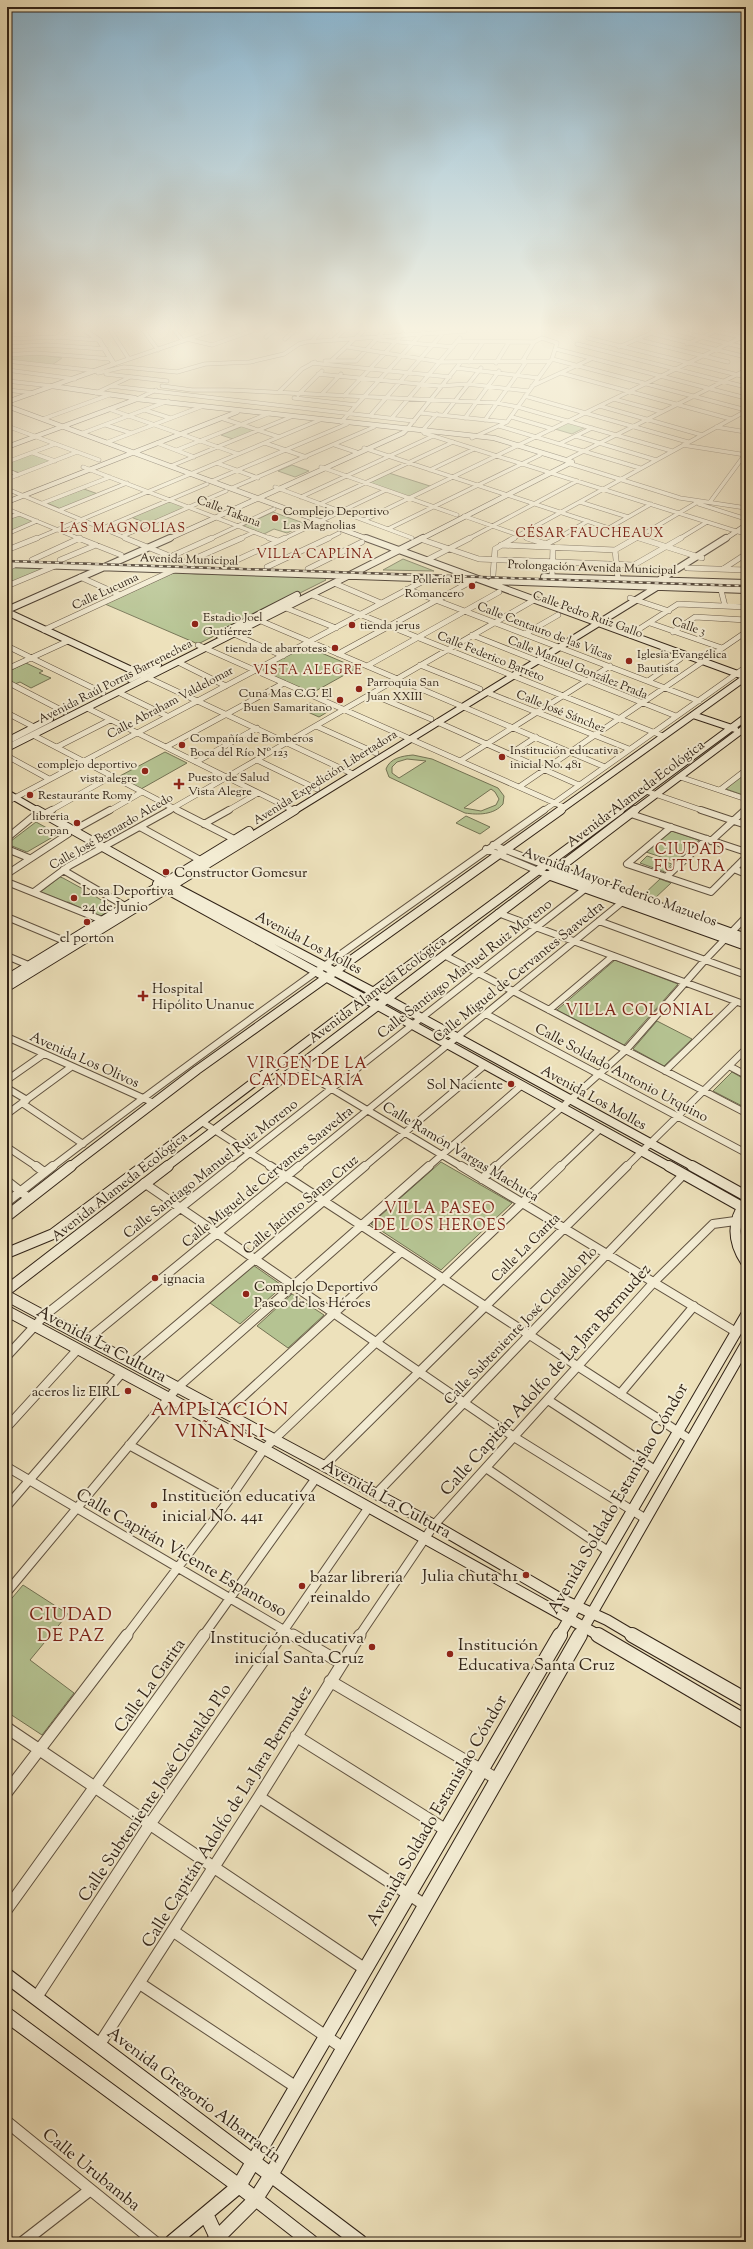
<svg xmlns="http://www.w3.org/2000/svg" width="753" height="2249" font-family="'Sorts Mill Goudy',serif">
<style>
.green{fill:#b5c392;stroke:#737354;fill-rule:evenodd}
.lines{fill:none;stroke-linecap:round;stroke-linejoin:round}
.street-far4-casing{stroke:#605240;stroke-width:4.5}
.street-far3-casing{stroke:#605240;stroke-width:6}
.street-far2-casing{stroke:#605240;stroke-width:8}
.street-far1-casing{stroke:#605240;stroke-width:10}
.street-casing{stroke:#605240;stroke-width:13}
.secondary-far4-casing{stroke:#312317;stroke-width:5.5}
.secondary-far3-casing{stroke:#312317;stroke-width:8}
.secondary-far2-casing{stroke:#312317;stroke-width:10}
.secondary-far1-casing{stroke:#312317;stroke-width:12}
.secondary-casing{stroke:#312317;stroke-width:16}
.street-far4{stroke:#f3ecd3;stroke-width:3.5}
.street-far3{stroke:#f3ecd3;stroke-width:5}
.street-far2{stroke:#f3ecd3;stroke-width:6}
.street-far1{stroke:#f3ecd3;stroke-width:8}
.street{stroke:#f3ecd3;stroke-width:11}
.secondary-far4{stroke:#f3ecd3;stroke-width:4.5}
.secondary-far3{stroke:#f3ecd3;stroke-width:6}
.secondary-far2{stroke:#f3ecd3;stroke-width:8}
.secondary-far1{stroke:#f3ecd3;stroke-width:10}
.secondary{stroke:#f3ecd3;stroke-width:14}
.rail-casing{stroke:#312317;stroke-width:2.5}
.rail{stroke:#f3ecd3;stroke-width:1.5;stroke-dasharray:4;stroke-linecap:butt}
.poi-dot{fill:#8f2418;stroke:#f3ecd3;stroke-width:1.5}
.labels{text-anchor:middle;stroke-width:4;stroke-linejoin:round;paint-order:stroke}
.far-street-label{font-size:12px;fill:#312317;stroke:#f3ecd3}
.far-poi-label{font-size:12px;fill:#312317;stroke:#f3ecd3;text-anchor:start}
.far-neighbourhood-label{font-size:13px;letter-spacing:1px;fill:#7a1f14;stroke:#f3ecd3}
.street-label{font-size:14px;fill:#312317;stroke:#f3ecd3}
.poi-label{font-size:14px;fill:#312317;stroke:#f3ecd3;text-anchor:start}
.neighbourhood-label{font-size:15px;letter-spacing:1px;fill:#7a1f14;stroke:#f3ecd3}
.near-street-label{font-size:17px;fill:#312317;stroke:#f3ecd3}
.near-poi-label{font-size:17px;fill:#312317;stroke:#f3ecd3;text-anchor:start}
.near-neighbourhood-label{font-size:18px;letter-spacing:1px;fill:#7a1f14;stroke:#f3ecd3}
.near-quarter-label{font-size:19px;letter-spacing:1px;fill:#7a1f14;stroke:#f3ecd3}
</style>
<rect width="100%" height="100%" fill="#ede1bb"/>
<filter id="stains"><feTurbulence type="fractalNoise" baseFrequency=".005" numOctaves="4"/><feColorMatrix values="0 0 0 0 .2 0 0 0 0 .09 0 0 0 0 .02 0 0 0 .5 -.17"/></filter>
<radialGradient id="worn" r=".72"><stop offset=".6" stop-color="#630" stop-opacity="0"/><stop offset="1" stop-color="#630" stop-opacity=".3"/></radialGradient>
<path class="green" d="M36,354L62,358L52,365L7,360V356Z
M569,422L586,427L572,434L555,429Z
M243,426L255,431L233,439L221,435Z
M33,453L54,460L20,473L7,469V463Z
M292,465L309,471L295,477L278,471Z
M389,473L433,487L410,497L369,483Z
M84,489L98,494L61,509L47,503Z
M169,501L186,507L148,524L131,517Z
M273,512L306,524L287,533L274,529L264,534L243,526Z
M20,515L36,522L7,533V520Z
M403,559L434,571L383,570Z
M15,567L45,569L7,584V571Z
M176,572L196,574L323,577L326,580L198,644L105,604Z
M305,646L357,668L312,693L258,670Z
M26,663L43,671L39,673L51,678L31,688L20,682L15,684L7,680V672Z
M310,703L329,711L319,717L301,709Z
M165,752L187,763L141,789L118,777Z
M413,755L432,759L498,788L504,796L503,804C494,815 478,815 465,813L389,777L386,769C390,758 402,756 413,755ZM407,759L426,761L399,778L392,773V767L397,762ZM491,789L495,792L499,799L496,805L481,811L464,808Z
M742,775L746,776V796L726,789Z
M466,816L490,827L480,834L456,823Z
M36,822L58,834L27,852L7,844Z
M672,831L699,840L676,862L646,852Z
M647,856L672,864L665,872L640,863Z
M60,877L63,878L83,889L84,892L90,893L114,908L99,917L68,902L64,903L39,893Z
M660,879L671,883L654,899L643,895Z
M615,960L678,984L624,1045L557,1010Z
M657,1021L692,1039L664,1066L633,1049Z
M732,1072L746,1080V1108L713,1091Z
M441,1162L512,1203L441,1270L371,1224Z
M253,1265L283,1286L240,1324L210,1303Z
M292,1294L324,1315L288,1348L257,1326Z
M23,1585L68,1614L30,1660L74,1693L42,1735L7,1712V1604Z"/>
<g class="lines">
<g class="street-far4-casing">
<path id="street-far4" d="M7,331H25
M111,331L129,359
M144,331L158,350
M175,331L183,341
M677,331L746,348
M713,331L742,337
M650,333L746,357
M266,337L273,331
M55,338L66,331
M588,338L746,377
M7,339L57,337L100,340
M187,339L212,345L252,331
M285,339L294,331
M635,339L728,362
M333,340L343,331
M379,340L453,347
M312,341L321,331
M457,341L534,342L542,338L557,343L552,359L507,422L472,438
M577,344L746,387
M687,344L716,331
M7,347L47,345L106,349
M348,347L441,362L550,361
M619,347L656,331
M556,349L746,398
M7,355L36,353L111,359
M552,359L746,410
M7,361L97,371
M325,361H356L384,331
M331,361L363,331
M469,362L483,342
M522,362L534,342
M312,363L450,377
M496,363L509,342
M114,364L212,331
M457,368L538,378
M7,370L75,379
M98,373L124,367L177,372L205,364L250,362L284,354L299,344L306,342L465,331
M561,373L731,419
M106,374L167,381
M318,374L439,386L468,384L528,391
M7,381L52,386
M111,386L414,421
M162,386L192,390H229L497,403L518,407L672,451
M532,386L593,358
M7,390L34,393
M279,392L302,369L315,362
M96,393L130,377
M322,394L341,374
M298,395L322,371
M344,396L403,334
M525,396L688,442
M294,398L356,405
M137,399L156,390
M614,399L662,412
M600,406L702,435
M109,409L238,454
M145,410L170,418
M421,413L506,422
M444,415L481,368
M370,416L444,332
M512,417L553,429
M221,418L279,437
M392,418L460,338
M465,418L499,371
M43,419L109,395
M485,420L526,362
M341,422L423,332
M106,425L131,433
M7,426L99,460
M499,426L640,468
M716,427L746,432
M407,429L461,362
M422,431L437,414
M83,433L168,401
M424,433L742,533
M576,436L656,460
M108,442L203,406
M157,443L194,457
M265,443L306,457
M559,444L592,428
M335,445L356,452
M683,445L746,455
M364,448L642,539
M177,450L270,413
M33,453L55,461
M566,460L746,370
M7,462L55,444
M217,463L258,478
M568,463L680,498L746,508
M171,466L293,416
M83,467L272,539
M321,467L457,515
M7,470L18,475
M430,470L474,449
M7,479L77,452
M212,481L347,424
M275,487L412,538
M232,488L374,427
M7,489L128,539
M301,497L433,436
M580,502L628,517
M710,502L746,453
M43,503L110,477
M320,504L453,442
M699,504L746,519
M7,509L80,539
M60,510L127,483
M464,516L530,539
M7,518L19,514
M364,520L746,335
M103,528L207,484
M609,528L651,504
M388,529L540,455
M7,534L37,521
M123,536L226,491
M35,539L322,419
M210,539L274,509
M239,539L254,532
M283,539L386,490
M327,539L339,533
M468,539L577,481
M512,539L746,411
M556,539L588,521
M635,539L696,503
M679,539L707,522"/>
</g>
<g class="street-far3-casing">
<path id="street-far3" d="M78,538L121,555
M125,538L192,565
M269,538L278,541
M527,538L546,544
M639,538L702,558
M420,539L479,559L634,565L681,538
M501,545L615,550L636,538
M545,547L546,544L558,538
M7,550L37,538
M615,550L618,579
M172,556L212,538
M32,560L80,538
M60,560L96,545
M427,560L470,538
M187,562L242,538
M224,566L285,538
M267,567L329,538
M687,568L746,570
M7,569L14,565
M308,569L362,542
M723,569L746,554
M493,575L495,549L514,538
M80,577L120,595
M552,577L553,547
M334,583L381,603
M7,586L55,566
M407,589L699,701
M721,590L725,606
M312,595L663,736
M630,598L669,611
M286,608L336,628
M261,621L605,767
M650,623L722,648
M44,630L174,570
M673,632L695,617L746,620
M234,634L283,656
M525,634L558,615
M472,635L676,716
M630,635L678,604L746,607
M198,645L564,807
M7,646L103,693
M338,654L470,582
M178,662L226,686
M420,665L480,689
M367,666L499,592
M7,669L68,641
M142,675L353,774
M648,681L680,659
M7,682L65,712
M118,692L167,716
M486,692L629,749
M371,694L431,719
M87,708L293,810
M7,713L34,727
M437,722L579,785
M316,726L376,753
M33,735L179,811
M57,747L110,720
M166,747L284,683
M510,754L536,737
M7,756L49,779
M257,760L317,789
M460,761L610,666
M196,762L257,728
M680,777L746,799
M519,787L746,632
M720,790L746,770
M646,791L704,811
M7,802L429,578
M50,811L112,776
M109,811L142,792
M168,811L534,600
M227,811L258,793
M543,811L746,667
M744,811L746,809"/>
</g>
<g class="street-far2-casing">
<path id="street-far2" d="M177,810L234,839
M701,810L746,825
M44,814L52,810
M631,814L746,852
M204,824L229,810
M140,827L200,860
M671,827L627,864L711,892L746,857
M74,830L110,810
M7,838L35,815
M711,841L745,810
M493,845L555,869
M7,849L29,858
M486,849L548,875
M734,869L746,874
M63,870L125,906
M7,874L68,834
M666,877L707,839
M7,882L107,922
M34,892L69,866L170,810
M498,913L746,1005
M7,917L67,942
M599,921L746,975
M444,955L746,1113
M7,956L33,967
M549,1010L613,956
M486,1014L746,1153
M7,1037L154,1103
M729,1066L746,1075
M297,1068L462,1167
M665,1071L736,1002
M7,1080L44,1054
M7,1088L27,1100
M22,1103L83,1144
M7,1114L71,1067
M202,1122L272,1167
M7,1147L37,1167
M52,1167C213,1044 378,927 544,810
M232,1167L585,889
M298,1167L626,899
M364,1167L485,1065
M428,1167L522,1085
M495,1167L626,1050L705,960L746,917
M560,1167L600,1129
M626,1167L746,1049"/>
</g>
<g class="street-far1-casing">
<path id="street-far1" d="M36,1166L44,1172
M270,1166L691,1440
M461,1166L736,1332
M482,1179L496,1166
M7,1181L30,1199
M144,1183L514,1437L646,1519
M7,1202L53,1166
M88,1339L299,1166
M7,1356L44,1316L233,1166
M132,1363L365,1166
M620,1394L694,1306
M548,1400L655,1470
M225,1413L401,1252
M7,1427L78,1349
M129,1445L229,1500
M324,1466L627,1166
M7,1467L294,1636
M486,1468L608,1551
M376,1494L683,1175
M7,1506L122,1373
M7,1592L177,1388L429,1166
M126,1636L229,1500L264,1449L561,1166
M203,1636L316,1478
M280,1636L369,1507
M359,1636L434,1525L654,1282L713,1224L735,1221"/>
</g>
<g class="street-casing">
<path id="street" d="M293,1635L341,1663
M330,1681L497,1779
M7,1728L365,1969
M296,1736L446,1830
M7,1792L127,1635
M259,1797L425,1905
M7,1909L204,1635
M173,1931L343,2048
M139,1983L296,2087
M36,1998L150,1824L281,1635
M99,2045L259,1797L360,1635
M7,2122L155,2242
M7,2241L9,2242
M23,2242L90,2190"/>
</g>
<g class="secondary-far4-casing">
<path id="secondary-far4" d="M52,386L135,398
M7,402L114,364L99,340L86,331
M7,406L368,539
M7,447L137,399L494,438L572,462
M7,502L237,412
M168,539L403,433L407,429
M421,539L572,462
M725,539L746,525"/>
</g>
<g class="secondary-far3-casing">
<path id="secondary-far3" d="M366,538L746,677
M7,564L473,580
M544,577L746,583
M492,581L746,590
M658,581L726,538
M7,610L170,538
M7,612L140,674
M219,635L297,595
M130,679L158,665
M693,715L735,729
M7,741L50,719
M7,748L423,538
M7,793L38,811
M294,811L657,587
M559,811L746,677
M619,811L746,717
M634,811L746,727"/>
</g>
<g class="secondary-far2-casing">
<path id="secondary-far2" d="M37,810L165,882L387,999L694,1167
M555,869L746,938
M548,875L746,946
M157,884L670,1167
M7,979L249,831
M7,987L295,810
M70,1167L197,1070L561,810
M142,1167L365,998L620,810
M166,1167L635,810"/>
</g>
<g class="secondary-far1-casing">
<path id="secondary-far1" d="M669,1166L742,1207
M692,1166L746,1196
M746,1202C731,1222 733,1242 746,1262
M7,1216L71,1166
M7,1253L53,1234L144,1166
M7,1290L168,1166
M7,1296L434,1525L561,1599L607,1620L634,1636
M7,1311L264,1449L600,1636
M559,1636L746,1315
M579,1636L746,1344"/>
</g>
<g class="secondary-casing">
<path id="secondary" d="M598,1635L746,1722
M632,1635L746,1700
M7,1976L360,2242
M7,2015L239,2186L311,2242
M206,2214L219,2242
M172,2242L239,2186L560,1635
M213,2242L255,2200L271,2175L580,1635"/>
</g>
<use href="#street-far4" class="street-far4"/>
<use href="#street-far3" class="street-far3"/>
<use href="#street-far2" class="street-far2"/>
<use href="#street-far1" class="street-far1"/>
<use href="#street" class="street"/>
<use href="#secondary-far4" class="secondary-far4"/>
<use href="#secondary-far3" class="secondary-far3"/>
<use href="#secondary-far2" class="secondary-far2"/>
<use href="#secondary-far1" class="secondary-far1"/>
<use href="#secondary" class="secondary"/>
<g class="rail-casing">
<path id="rail" d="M7,561L746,586"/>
</g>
<use href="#rail" class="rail"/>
</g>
<linearGradient id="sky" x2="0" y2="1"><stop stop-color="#89b7d4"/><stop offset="0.51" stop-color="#f7f2e0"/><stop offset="1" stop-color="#f7f2e0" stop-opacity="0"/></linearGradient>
<rect width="753" height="645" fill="url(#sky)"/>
<g class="poi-dot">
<circle cx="275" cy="518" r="4"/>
<circle cx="472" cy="586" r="4"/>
<circle cx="195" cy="624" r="4"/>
<circle cx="352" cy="625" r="4"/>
<circle cx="335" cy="648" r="4"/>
<circle cx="629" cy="661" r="4"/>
<circle cx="359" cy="689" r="4"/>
<circle cx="340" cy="700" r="4"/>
<circle cx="182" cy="745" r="4"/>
<circle cx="502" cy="757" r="4"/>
<circle cx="145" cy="771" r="4"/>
<path d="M177 778h4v4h4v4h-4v4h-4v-4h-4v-4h4z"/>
<circle cx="30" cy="795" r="4"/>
<circle cx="77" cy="823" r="4"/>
<circle cx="166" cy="872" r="4"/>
<circle cx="74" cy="898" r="4"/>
<circle cx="87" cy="922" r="4"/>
<path d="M141 990h4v4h4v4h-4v4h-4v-4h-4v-4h4z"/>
<circle cx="511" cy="1084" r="4"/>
<circle cx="155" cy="1278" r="4"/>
<circle cx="246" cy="1294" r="4"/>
<circle cx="128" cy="1391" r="4"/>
<circle cx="154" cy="1505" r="4"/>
<circle cx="526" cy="1575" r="4"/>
<circle cx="302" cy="1586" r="4"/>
<circle cx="372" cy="1647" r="4"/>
<circle cx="450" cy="1654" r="4"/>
</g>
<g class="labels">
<g class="far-street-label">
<text transform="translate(229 511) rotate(21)" y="4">Calle Takana</text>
<text transform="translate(189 559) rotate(2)" y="4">Avenida Municipal</text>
<text transform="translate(592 567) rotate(2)" y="4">Prolongación Avenida Municipal</text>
<text transform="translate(105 591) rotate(-25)" y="4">Calle Lucuma</text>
<text transform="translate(588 614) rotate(20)" y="4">Calle Pedro Ruiz Gallo</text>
<text transform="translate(689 626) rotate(19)" y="4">Calle 3</text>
<text transform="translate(545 631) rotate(21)" y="4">Calle Centauro de las Vilcas</text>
<text transform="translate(491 656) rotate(22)" y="4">Calle Federico Barreto</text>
<text transform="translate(578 667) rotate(22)" y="4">Calle Manuel González Prada</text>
<text transform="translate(115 681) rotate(-27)" y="4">Avenida Raúl Porras Barrenechea</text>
<text transform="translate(170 702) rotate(-28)" y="4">Calle Abraham Valdelomar</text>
<text transform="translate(561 711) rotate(22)" y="4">Calle José Sánchez</text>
<text transform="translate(325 777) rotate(-32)" y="4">Avenida Expedición Libertadora</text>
<text transform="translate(111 831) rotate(-30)" y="4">Calle José Bernardo Alcedo</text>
</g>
<g class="far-poi-label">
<text x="283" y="515">Complejo Deportivo<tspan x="283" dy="14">Las Magnolias</tspan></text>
<text x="464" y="583" text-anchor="end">Pollería El<tspan x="464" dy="14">Romancero</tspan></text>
<text x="203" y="621">Estadio Joel<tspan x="203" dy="14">Gutiérrez</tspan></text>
<text x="360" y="629">tienda jerus</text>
<text x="327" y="652" text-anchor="end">tienda de abarrotess</text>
<text x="637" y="658">Iglesia Evangélica<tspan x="637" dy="14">Bautista</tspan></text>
<text x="367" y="686">Parroquia San<tspan x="367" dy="14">Juan XXIII</tspan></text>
<text x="332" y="697" text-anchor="end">Cuna Mas C.G. El<tspan x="332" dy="14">Buen Samaritano</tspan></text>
<text x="190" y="742">Compañía de Bomberos<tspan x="190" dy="14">Boca del Río Nº 123</tspan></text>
<text x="510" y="754">Institución educativa<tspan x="510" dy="14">inicial No. 481</tspan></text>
<text x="137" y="768" text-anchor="end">complejo deportivo<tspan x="137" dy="14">vista alegre</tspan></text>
<text x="188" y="781">Puesto de Salud<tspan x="188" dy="14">Vista Alegre</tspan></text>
<text x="38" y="799">Restaurante Romy</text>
<text x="69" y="820" text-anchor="end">libreria<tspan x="69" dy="14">copan</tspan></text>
</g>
<g class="far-neighbourhood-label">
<text x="123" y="532">LAS MAGNOLIAS</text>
<text x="590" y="537">CÉSAR FAUCHEAUX</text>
<text x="315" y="558">VILLA CAPLINA</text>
<text x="308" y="674">VISTA ALEGRE</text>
</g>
<g class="street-label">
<text transform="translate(635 793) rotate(-37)" y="5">Avenida Alameda Ecológica</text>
<text transform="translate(620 886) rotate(20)" y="5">Avenida Mayor Federico Mazuelos</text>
<text transform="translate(309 942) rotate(28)" y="5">Avenida Los Molles</text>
<text transform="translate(464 968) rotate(-38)" y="5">Calle Santiago Manuel Ruiz Moreno</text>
<text transform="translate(518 971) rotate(-39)" y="5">Calle Miguel de Cervantes Saavedra</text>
<text transform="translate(377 989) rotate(-37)" y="5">Avenida Alameda Ecológica</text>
<text transform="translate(85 1059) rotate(24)" y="5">Avenida Los Olivos</text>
<text transform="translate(622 1072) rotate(28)" y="5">Calle Soldado Antonio Urquino</text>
<text transform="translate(594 1097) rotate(29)" y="5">Avenida Los Molles</text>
<text transform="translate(461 1151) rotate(31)" y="5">Calle Ramón Vargas Machuca</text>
<text transform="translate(210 1168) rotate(-38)" y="5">Calle Santiago Manuel Ruiz Moreno</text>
<text transform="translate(267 1176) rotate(-39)" y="5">Calle Miguel de Cervantes Saavedra</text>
<text transform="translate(119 1186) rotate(-38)" y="5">Avenida Alameda Ecológica</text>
<text transform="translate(300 1204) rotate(-40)" y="5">Calle Jacinto Santa Cruz</text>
<text transform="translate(525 1247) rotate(-45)" y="5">Calle La Garita</text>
<text transform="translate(520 1325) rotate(-46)" y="5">Calle Subteniente José Clotaldo Plo</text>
</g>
<g class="poi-label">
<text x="174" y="877">Constructor Gomesur</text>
<text x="82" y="895">Losa Deportiva<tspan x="82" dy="16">24 de Junio</tspan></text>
<text x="87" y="942" text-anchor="middle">el porton</text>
<text x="152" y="993">Hospital<tspan x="152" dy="16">Hipólito Unanue</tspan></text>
<text x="503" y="1089" text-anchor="end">Sol Naciente</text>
<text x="163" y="1283">ignacia</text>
<text x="254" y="1291">Complejo Deportivo<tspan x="254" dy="16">Paseo de los Héroes</tspan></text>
<text x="120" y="1396" text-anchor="end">aceros liz EIRL</text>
</g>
<g class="neighbourhood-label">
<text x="690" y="854">CIUDAD<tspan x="690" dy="17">FUTURA</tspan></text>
<text x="640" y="1015">VILLA COLONIAL</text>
<text x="307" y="1068">VIRGEN DE LA<tspan x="307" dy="17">CANDELARIA</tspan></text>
<text x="440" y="1213">VILLA PASEO<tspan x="440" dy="17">DE LOS HEROES</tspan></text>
</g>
<g class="near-street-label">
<text transform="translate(102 1343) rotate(28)" y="6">Avenida La Cultura</text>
<text transform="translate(545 1379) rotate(-48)" y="6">Calle Capitán Adolfo de La Jara Bermudez</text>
<text transform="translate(387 1498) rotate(29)" y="6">Avenida La Cultura</text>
<text transform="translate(617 1498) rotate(-60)" y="6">Avenida Soldado Estanislao Cóndor</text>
<text transform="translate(182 1552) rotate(30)" y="6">Calle Capitán Vicente Espantoso</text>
<text transform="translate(149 1685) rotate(-55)" y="6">Calle La Garita</text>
<text transform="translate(154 1792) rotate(-56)" y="6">Calle Subteniente José Clotaldo Plo</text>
<text transform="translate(436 1810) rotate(-60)" y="6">Avenida Soldado Estanislao Cóndor</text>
<text transform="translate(226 1816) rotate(-58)" y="6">Calle Capitán Adolfo de La Jara Bermudez</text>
<text transform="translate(195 2094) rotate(37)" y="6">Avenida Gregorio Albarracín</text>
<text transform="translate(92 2169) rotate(39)" y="6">Calle Urubamba</text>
</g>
<g class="near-poi-label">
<text x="162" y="1501">Institución educativa<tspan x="162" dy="20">inicial No. 441</tspan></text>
<text x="518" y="1581" text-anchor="end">Julia chuta h1</text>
<text x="310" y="1582">bazar libreria<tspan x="310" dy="20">reinaldo</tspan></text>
<text x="364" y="1643" text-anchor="end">Institución educativa<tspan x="364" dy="20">inicial Santa Cruz</tspan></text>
<text x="458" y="1650">Institución<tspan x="458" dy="20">Educativa Santa Cruz</tspan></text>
</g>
<g class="near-neighbourhood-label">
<text x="71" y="1620">CIUDAD<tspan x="71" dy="21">DE PAZ</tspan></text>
</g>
<g class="near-quarter-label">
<text x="220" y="1415">AMPLIACIÓN<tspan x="220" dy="22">VIÑANI I</tspan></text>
</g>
</g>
<rect width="753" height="2249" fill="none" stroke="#ede1bb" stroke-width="24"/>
<rect x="8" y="8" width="737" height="2233" fill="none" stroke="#312317" stroke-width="2"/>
<rect x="12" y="12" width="729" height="2225" fill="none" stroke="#312317"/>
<rect width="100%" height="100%" filter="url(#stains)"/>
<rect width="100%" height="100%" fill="url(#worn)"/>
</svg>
